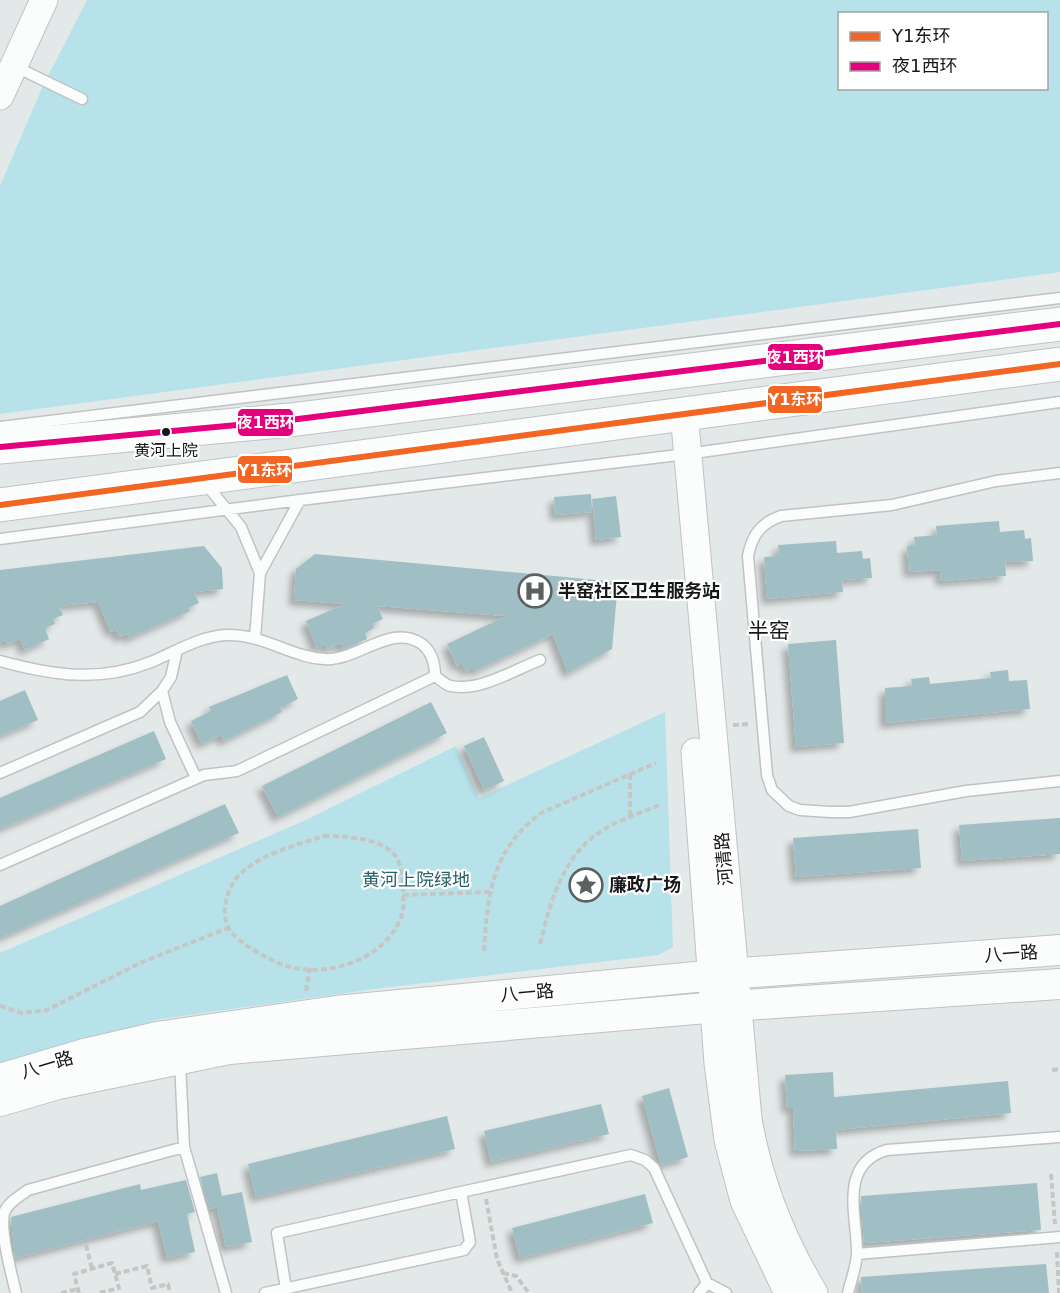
<svg xmlns="http://www.w3.org/2000/svg" width="1060" height="1293" font-family="'DejaVu Sans','Noto Sans SC',sans-serif">
<style>
.green{fill:#b7e2ea;fill-rule:evenodd}
.building{fill:#9fbfc4;filter:url(#shadow)}
.lines{fill:none;stroke-linecap:round;stroke-linejoin:round}
.service-casing{stroke:#c0c2c4;stroke-width:13}
.tertiary-casing{stroke:#c0c2c4;stroke-width:29}
.secondary-casing{stroke:#c0c2c4;stroke-width:32}
.primary-casing{stroke:#c0c2c4;stroke-width:35}
.path{stroke:#c5c7c7;stroke-width:4;stroke-dasharray:6 3;stroke-linecap:butt}
.service{stroke:#fbfcfc;stroke-width:10}
.tertiary{stroke:#fbfcfc;stroke-width:27}
.secondary{stroke:#fbfcfc;stroke-width:30}
.primary{stroke:#fbfcfc;stroke-width:33}
.bus-1-casing{stroke:#fff;stroke-width:10}
.bus-2-casing{stroke:#fff;stroke-width:10}
.bus-1{stroke:#f26522;stroke-width:6}
.bus-2{stroke:#e5007d;stroke-width:6}
.bus-dot{fill:#151718;stroke:#fff;stroke-width:2}
.labels{text-anchor:middle;stroke-width:4.5;stroke-linejoin:round;paint-order:stroke}
.bus-label{font-size:16px;fill:#151718;stroke:#fff}
.poi-label{font-size:18px;font-weight:bold;fill:#151718;stroke:#fff;text-anchor:start}
.street-label{font-size:18px;fill:#151718;stroke:#fff}
.park-label{font-size:18px;fill:#266069;stroke:#fff}
.quarter-label{font-size:21px;fill:#151718;stroke:#fff}
.line-badge{stroke:#fff;stroke-width:2}
.badge-label{font-size:16px;text-anchor:middle;font-weight:bold;fill:#fff}
</style>
<defs>
<filter id="shadow"><feDropShadow dx="-5.5" dy="5.5" stdDeviation="3" flood-color="#0004"/></filter>
</defs>
<rect width="100%" height="100%" fill="#e3e8e9"/>
<path class="green" d="M87,0H1060V272L0,414V186L42,88ZM840,14H1046V88H840Z
M665,712L673,947L658,955L374,989L161,1019L0,1066V953L306,820L456,746L479,798Z"/>
<path class="building" d="M591,494L592,512L555,515L554,497Z
M616,496L621,537L596,540L592,499Z
M999,521L1000,532L1024,530L1025,539L1031,538L1033,561L1005,562L1006,576L941,581L940,570L909,572L907,546H915L914,537L937,535L936,526Z
M836,541L837,553L862,551L863,559L870,558L872,578L842,580L843,592L767,599L764,557L779,556L778,545Z
M204,546L222,568L223,589L194,592L199,603L188,608L190,611L129,638L127,634L119,637L116,629L111,632L98,602L59,606L63,615L53,619L55,624L45,628L49,639L25,650L20,639L7,644L5,640L0,643V570Z
M315,554L618,582L612,649L568,673L553,634L475,671L473,667L466,671L462,663L457,666L447,644L506,616L377,606L383,619L372,624L374,628L365,633L367,639L343,649L340,643L327,649L325,644L317,648L306,621L345,604L294,600L296,569Z
M836,640L844,743L796,747L788,644Z
M1008,670L1009,681L1027,680L1030,709L885,723V688L912,686L911,679L929,677L930,684L991,678L990,672Z
M287,675L298,699L280,708L282,712L224,741L221,735L202,744L191,721L211,711L209,707Z
M25,690L38,720L0,736V701Z
M431,702L447,733L278,817L262,786Z
M154,731L166,759L0,829V798Z
M484,737L504,781L484,790L464,746Z
M225,804L239,833L0,938V906Z
M1060,818V854L962,861L959,825Z
M918,829L921,868L796,877L793,838Z
M833,1072L834,1097L1008,1081L1011,1113L836,1130L837,1149L795,1151L793,1107L787,1108L785,1075Z
M669,1088L688,1157L661,1165L642,1096Z
M601,1104L609,1134L491,1162L484,1131Z
M447,1116L455,1149L256,1197L248,1164Z
M217,1173L222,1196L242,1192L252,1242L226,1247L217,1207L210,1209L200,1177Z
M186,1180L195,1212L187,1214L195,1252L167,1258L158,1221L15,1258L11,1217L140,1184L141,1190Z
M1037,1183L1041,1230L864,1243L861,1196Z
M645,1194L653,1223L520,1258L512,1228Z
M1046,1264L1049,1293H862L861,1277Z"/>
<g class="lines">
<g class="service-casing">
<path id="service" d="M14,66L82,99
M0,427L1060,298
M1060,473L996,481L892,505L781,516C761,523 752,535 748,556L767,775L772,790L789,806L800,810L830,812H849L966,791L1060,781
M205,483L241,527L260,573L300,500
M0,539L300,500L687,454L1060,402
M255,638L260,573
M0,661C52,675 99,683 151,662C175,652 200,636 227,635C263,634 291,657 324,659C357,662 391,622 422,644C432,652 435,664 435,676L237,771L204,775L0,865
M435,676C440,679 445,685 451,686C479,692 514,670 540,660
M162,691L170,722L196,778
M0,773L140,712L162,691L171,677L177,650
M180,1062L184,1147L226,1293
M857,1254L1060,1237
M286,1289L277,1233L461,1192
M16,1293C11,1272 0,1232 4,1213C8,1202 20,1196 28,1190L184,1147
M265,1293L464,1250L470,1242L461,1192L631,1155L645,1160L654,1168L707,1283L726,1293
M699,1293L707,1283
M848,1293C851,1280 857,1265 857,1252C857,1216 838,1164 887,1150L1060,1137"/>
</g>
<g class="tertiary-casing">
<path id="tertiary" d="M0,96L44,0
M684,413L748,1119C759,1183 781,1238 814,1293
M695,752L718,1063L728,1140L744,1201L788,1293"/>
</g>
<g class="secondary-casing">
<path id="secondary" d="M0,1079L88,1053L157,1037L336,1011L727,974L1060,950
M0,1101L58,1084L229,1049L730,1006L1060,984"/>
</g>
<g class="primary-casing">
<path id="primary" d="M0,447L290,420L1060,324
M0,505L1060,364"/>
</g>
<path class="path" d="M733,725L750,724
M630,774V818
M324,836C345,836 384,838 396,857C402,867 404,882 403,892C403,898 404,905 403,911C390,959 327,980 283,965C268,959 235,942 228,927C220,910 228,885 241,873C263,853 297,845 324,836Z
M403,895L489,892
M540,944C551,899 564,851 608,827C624,818 643,812 660,805
M484,951C488,893 491,851 541,813L656,763
M306,991L310,968
M0,1006L22,1013L47,1010L142,962L228,928
M1052,1070L1060,1069
M1051,1174L1055,1224
M486,1199L497,1259L512,1293
M86,1245L92,1269
M1057,1252L1059,1293
M503,1273L516,1276L529,1293
M115,1274L147,1266L152,1288L168,1284L170,1293
M61,1293L78,1289
M79,1293L74,1274L112,1263L119,1288L99,1293"/>
<use href="#service" class="service"/>
<use href="#tertiary" class="tertiary"/>
<use href="#secondary" class="secondary"/>
<use href="#primary" class="primary"/>
<g class="bus-1-casing">
<path id="bus-1" d="M0,505L1060,364"/>
</g>
<g class="bus-2-casing">
<path id="bus-2" d="M0,447L290,420L1060,324"/>
</g>
<use href="#bus-1" class="bus-1"/>
<use href="#bus-2" class="bus-2"/>
</g>
<defs>
<g id="hospital-ring" transform="scale(1.725)"><circle r="9.5" fill="#fff" stroke="#5d6061" stroke-width="1.5"/><path d="M-5-5h3v3.5h4V-5h3V5h-3V1.5h-4V5h-3Z" fill="#5d6061"/></g>
<g id="sight-ring" transform="scale(1.725)"><circle r="9.5" fill="#fff" stroke="#5d6061" stroke-width="1.5"/><path d="M0-6L1.8-2.2L6-1.7L2.9 1.2L3.7 5.4L0 3.3L-3.7 5.4L-2.9 1.2L-6-1.7L-1.8-2.2Z" fill="#5d6061"/></g>
</defs>
<g fill-rule="evenodd">
<use href="#hospital-ring" x="535" y="591"/>
<use href="#sight-ring" x="586" y="885"/>
</g>
<circle class="bus-dot" cx="166" cy="432" r="5"/>
<g class="labels">
<g class="bus-label">
<text x="166" y="456">黄河上院</text>
</g>
<g class="poi-label">
<text x="558" y="597">半窑社区卫生服务站</text>
<text x="609" y="891">廉政广场</text>
</g>
<g class="street-label">
<text transform="translate(724 859) rotate(-95)" y="6">河清路</text>
<text transform="translate(1011 954) rotate(-4)" y="6">八一路</text>
<text transform="translate(527 993) rotate(-5)" y="6">八一路</text>
<text transform="translate(47 1065) rotate(-17)" y="6">八一路</text>
</g>
<g class="park-label">
<text x="416" y="886">黄河上院绿地</text>
</g>
<g class="quarter-label">
<text x="769" y="638">半窑</text>
</g>
</g>
<g class="line-badge">
<rect x="767" y="343" width="57" height="28" rx="6" fill="#e5007d"/>
<rect x="767" y="385" width="56" height="29" rx="6" fill="#f26522"/>
<rect x="237" y="408" width="57" height="29" rx="6" fill="#e5007d"/>
<rect x="237" y="455" width="56" height="29" rx="6" fill="#f26522"/>
</g>
<g class="badge-label">
<text x="795" y="363">夜1西环</text>
<text x="795" y="405">Y1东环</text>
<text x="266" y="428">夜1西环</text>
<text x="265" y="476">Y1东环</text>
</g>
<rect x="838" y="12" width="210" height="78" fill="#ffffff" stroke="#a1a2a3" stroke-width="1.5"/>
<rect x="850" y="32" width="30" height="9" fill="#f26522" stroke="#a1a2a3" stroke-width="1.5"/>
<text x="892" y="42" font-size="18" fill="#151718">Y1东环</text>
<rect x="850" y="62" width="30" height="9" fill="#e5007d" stroke="#a1a2a3" stroke-width="1.5"/>
<text x="892" y="72" font-size="18" fill="#151718">夜1西环</text>
</svg>
